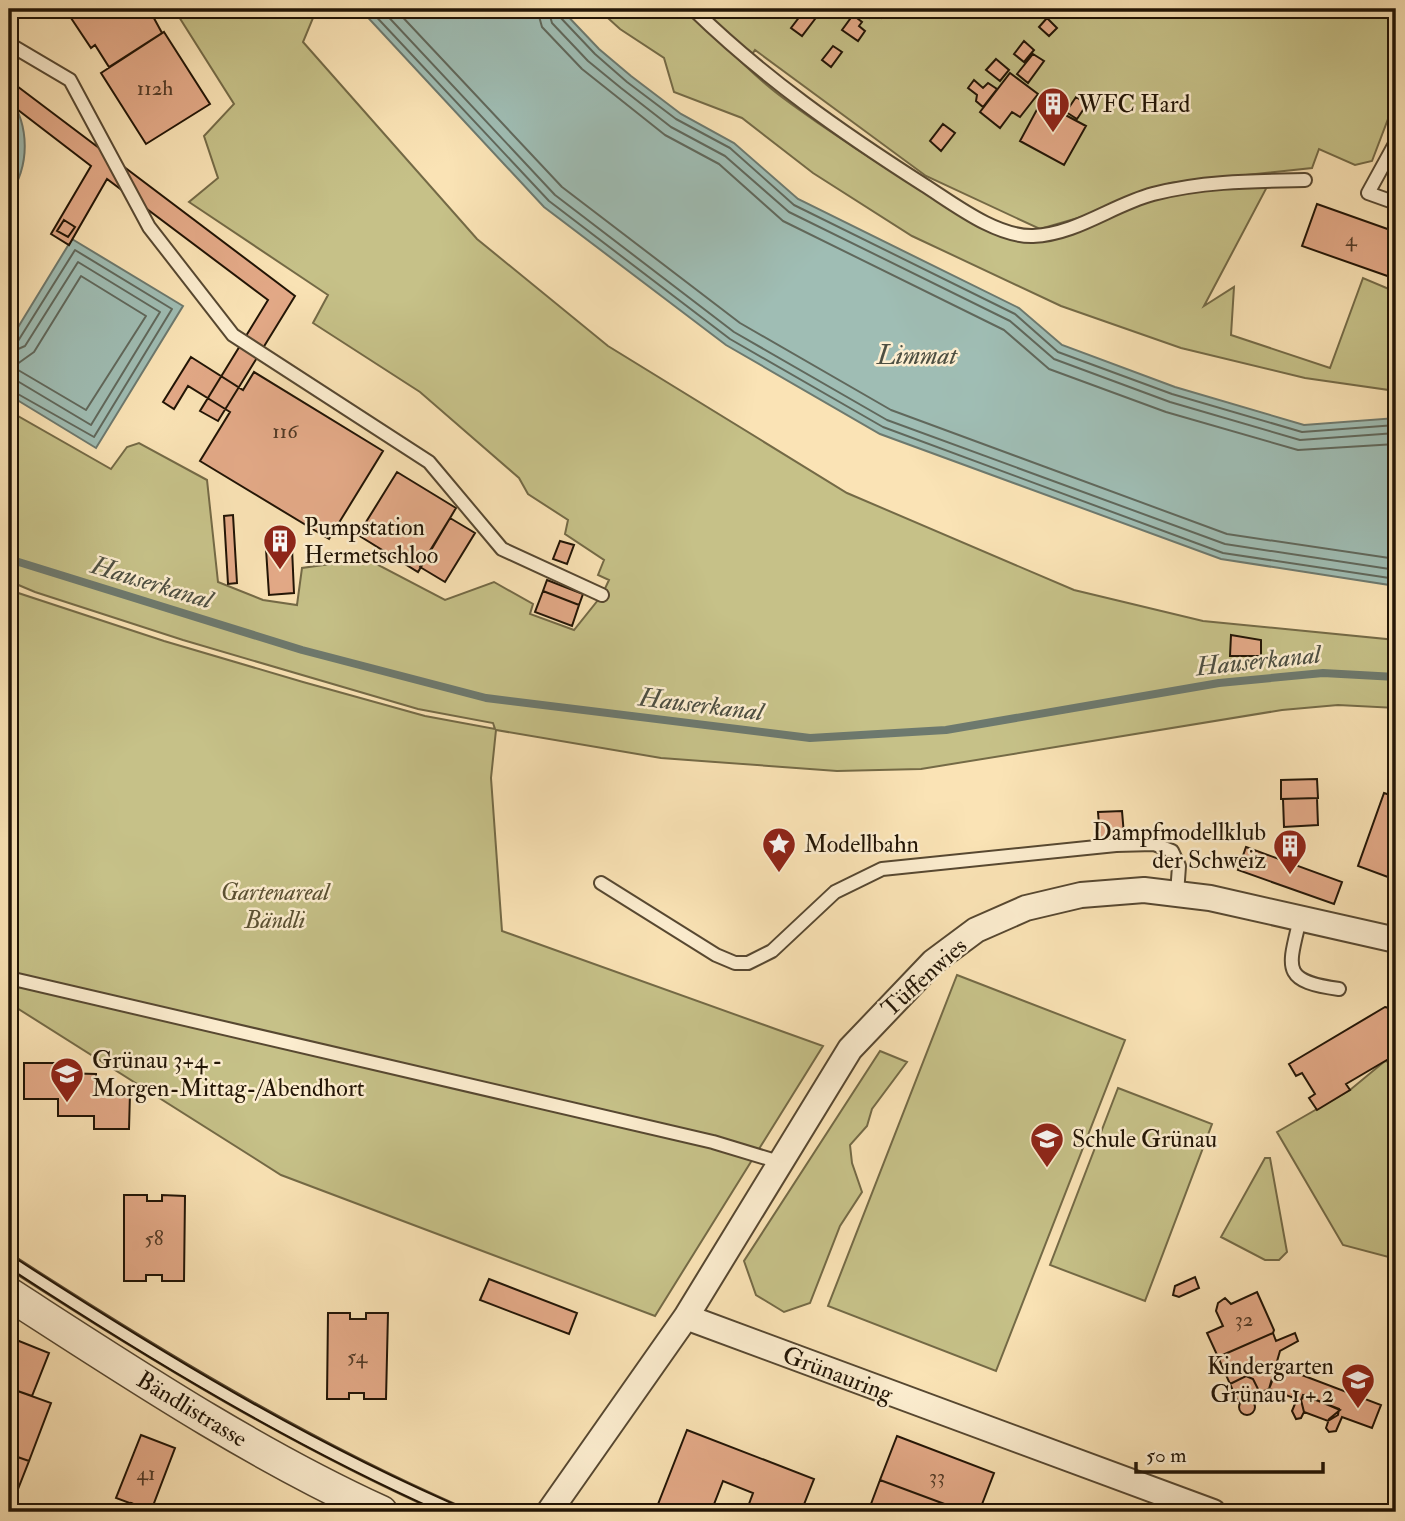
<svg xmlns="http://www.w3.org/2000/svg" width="1405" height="1521" font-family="'IM FELL Double Pica',serif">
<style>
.green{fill:#c6c188;stroke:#746a46;stroke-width:2}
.water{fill:#9fbdb4;stroke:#6d796e;stroke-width:2}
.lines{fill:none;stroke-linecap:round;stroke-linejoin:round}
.shore{stroke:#60685c;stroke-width:2}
.stream{stroke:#6d796e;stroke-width:8}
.building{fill:#e4aa88;stroke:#211405;stroke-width:2}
.service-casing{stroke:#574831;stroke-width:16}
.minor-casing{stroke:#574831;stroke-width:28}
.tertiary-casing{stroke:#574831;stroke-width:35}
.service{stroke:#fcedcf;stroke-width:12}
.minor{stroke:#fcedcf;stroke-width:24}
.tertiary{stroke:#fcedcf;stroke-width:32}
.tram{stroke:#211405;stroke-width:2}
.labels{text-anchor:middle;stroke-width:5;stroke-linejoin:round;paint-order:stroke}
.number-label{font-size:21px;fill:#523a26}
.poi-label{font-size:24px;fill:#211405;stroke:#fcedcf;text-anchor:start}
.park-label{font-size:24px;font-style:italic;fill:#5b5133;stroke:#fcedcf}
.street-label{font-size:24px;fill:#211405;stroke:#fcedcf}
.water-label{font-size:26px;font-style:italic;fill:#4d4f42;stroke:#fcedcf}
</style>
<rect width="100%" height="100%" fill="#fae3b5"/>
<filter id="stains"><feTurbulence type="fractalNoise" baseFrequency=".00286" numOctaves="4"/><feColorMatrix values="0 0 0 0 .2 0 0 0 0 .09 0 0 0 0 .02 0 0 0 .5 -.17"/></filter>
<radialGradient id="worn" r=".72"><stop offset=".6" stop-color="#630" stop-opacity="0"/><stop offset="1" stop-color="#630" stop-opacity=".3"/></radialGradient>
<path class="green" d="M174,9H306L313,18L303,42L477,239L608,346L847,493L1074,590L1203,621L1396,640V708L1338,705L1282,710L921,769L837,771L661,758L496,730L491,778L502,931L823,1046L655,1316L281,1175L9,1003V590L164,641L303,682L425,716L495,729L493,723L418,709L183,640L35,592L9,581V411L111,469L127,447L139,443L207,480L218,582L263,600L297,605L302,568L367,559L445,600L494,582L533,604L530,614L574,630L602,595L609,580L598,575L604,560L565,534L568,520L528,494L519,478L420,392L313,323L328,295L189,202L218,178L204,136L234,104Z
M598,9H687C714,34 739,62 768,86C800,114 993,243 1026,242C1073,240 1109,215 1152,200C1187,187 1230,188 1268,185L1204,306L1234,287L1231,335L1330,368L1363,278L1396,292V391L1305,378L1181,348L1061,306L912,236L813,173L742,118L674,92L664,58L620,29Z
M700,9H1396V98L1372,161L1355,165L1319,149L1312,168L1170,183L1095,213L1040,229L926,176L755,50L751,56Z
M957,975L1125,1040L996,1371L828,1306Z
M880,1051L907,1062L872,1109L867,1126L850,1145L852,1163L862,1192L840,1226L810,1303L784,1312L756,1295L744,1261Z
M1385,1061L1396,1064V1259L1343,1245L1277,1132L1350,1090Z
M1118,1088L1212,1124L1145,1301L1050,1265Z
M1265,1158H1270L1287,1252L1279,1260H1265L1221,1237Z"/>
<path class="water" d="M360,9H561L599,49L631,76L681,114L734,143L798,199L1019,308L1062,345L1175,387L1304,425L1396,418V586L1221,559L880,434L726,345L544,207Z
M9,96C30,126 30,166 9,196Z
M72,239L183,306L96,448L9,395V342Z"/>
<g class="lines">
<path class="shore" d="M369,9L549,201L730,339L883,427L1223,553L1396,579
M381,9L555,195L734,332L887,420L1225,544L1396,570
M395,9L562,187L740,323L891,410L1227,534L1396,559
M537,9L542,27L582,69L665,135L719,164L783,221L1004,330L1049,369L1166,412L1298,450L1396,444
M548,9L552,23L588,61L621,88L671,127L725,156L789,212L1010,321L1054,359L1170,402L1300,440L1396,433
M557,9L559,16L595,54L627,82L676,119L730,148L794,205L1015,314L1058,352L1172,394L1302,432L1396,425
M9,109C20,135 20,157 9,184
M81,276L146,316L86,410L13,367L34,352Z
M9,345L18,341L75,250L172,309L94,437L9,389
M9,353L25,346L78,262L160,312L91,425L19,382L9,380"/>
<path class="stream" d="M9,559L302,650L486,698L810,738L946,730L1219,683L1323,673L1396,677"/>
</g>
<path class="building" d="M65,9H149L162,33L109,67L95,45L91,48Z
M862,9H889L881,18L874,13L869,18L860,11Z
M804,11L815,19L802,36L791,28Z
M853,15L862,22L859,26L865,31L858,41L842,30Z
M1047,18L1057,28L1049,36L1039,27Z
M164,32L210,104L146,144L101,73Z
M1024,41L1034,50L1024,62L1014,54Z
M833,46L842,52L831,67L822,60Z
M1033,54L1044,61L1028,83L1017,74Z
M996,59L1009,70L1000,81L986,70Z
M1010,73L1038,94L1020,117L1012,112L1000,128L980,112Z
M9,80L295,296L218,421L200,411L268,300L107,179L69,245L51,234L91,166L9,103Z
M974,80L983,88L988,83L997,89L983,107L976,101L977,95L968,88Z
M1076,97L1087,104L1077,119L1066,112Z
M1041,102L1086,126L1064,165L1020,141Z
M943,124L955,133L941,151L930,141Z
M1317,204L1396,232V279L1302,246Z
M64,220L75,227L68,237L57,231Z
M191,357L243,390L254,372L383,451L329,539L200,461L230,412L188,386L174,409L163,402Z
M397,472L456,508L418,572L358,535Z
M233,515L237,583L228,584L224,516Z
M450,518L475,533L445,582L420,567Z
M560,541L574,545L567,564L553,559Z
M292,548L294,593L269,595L266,549Z
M547,580L583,594L579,605L543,591Z
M543,591L579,605L572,626L535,612Z
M1231,635L1261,640V656H1230Z
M1317,779L1318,798L1281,799V780Z
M1384,793L1396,797V880L1358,866Z
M1317,798L1318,825L1284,827L1283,799Z
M1122,811L1124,835L1100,838L1098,812Z
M1246,847L1342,882L1334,904L1238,870Z
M1385,1007L1396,1010V1058L1392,1057L1346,1084L1350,1090L1317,1110L1309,1098L1315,1094L1302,1073L1296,1076L1289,1064Z
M24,1063H60V1073L96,1074V1093H130L129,1129H94V1116H58V1099H24Z
M124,1195H147V1201H162V1195L185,1196L184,1281H162V1275H146V1281H124Z
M1195,1277L1199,1288L1179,1297L1173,1295L1175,1286Z
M489,1279L577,1313L569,1334L480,1300Z
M1257,1292L1274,1330L1273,1333L1218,1357L1207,1333L1223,1326L1216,1311L1218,1303L1225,1298L1231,1304Z
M328,1313H350V1319H366V1313H388L386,1399H364V1393H349V1399H327Z
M1273,1333L1276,1341L1295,1333L1298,1341L1280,1351L1269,1389L1260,1393L1253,1379L1246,1376L1230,1384L1218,1357Z
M9,1337L49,1353L32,1396L12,1389L15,1380L9,1377Z
M1278,1366L1381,1405L1372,1428L1342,1417L1336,1431L1329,1432L1326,1428L1329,1419L1340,1410L1305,1395L1301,1400L1304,1412L1301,1418L1296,1419L1292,1411L1297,1399L1269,1389Z
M1246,1376L1253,1379L1260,1393L1238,1402L1230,1384Z
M12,1389L51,1403L29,1461L9,1454V1397Z
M1303,1395L1339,1409L1338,1415L1328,1421L1304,1412L1301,1400Z
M1239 1407a8 8 0 1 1 16 0a8 8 0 1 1-16 0Z
M687,1430L814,1479L801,1512H746L753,1493L723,1481L711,1512H655Z
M1396,1433V1455L1389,1452Z
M141,1435L175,1448L151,1511L116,1498Z
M897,1436L994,1473L979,1512H966L880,1480Z
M9,1454L29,1461L9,1512Z
M880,1480L966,1512H868Z
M131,1503L151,1511V1512H128Z"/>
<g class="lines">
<g class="service-casing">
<path id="service" d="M693,9C764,78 841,132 924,185C954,204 996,237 1033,236C1077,234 1112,205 1153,194C1203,181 1254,181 1305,180
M9,44L70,80L149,227L233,335L429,462L502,549L602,595
M1396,142L1368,193L1396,203
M601,883L716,955L735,963H748L772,951L835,892L882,869L1116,845L1154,844L1172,851L1179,866L1177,894
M1300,919C1288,969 1281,981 1339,989
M9,978L713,1142L779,1162
M9,1261C153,1354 299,1443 456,1512"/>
</g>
<g class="minor-casing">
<path id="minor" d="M686,1317L1213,1512
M549,1512L686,1317L850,1049L933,962L976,930L1026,908L1081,895L1144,890L1210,898L1396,940"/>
</g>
<g class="tertiary-casing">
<path id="tertiary" d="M9,1294C130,1372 250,1452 381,1512"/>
</g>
<use href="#service" class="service"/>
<use href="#minor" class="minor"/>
<use href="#tertiary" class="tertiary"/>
<path class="tram" d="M9,1254C157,1350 309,1443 472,1512
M9,1268C148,1359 289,1444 441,1512"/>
</g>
<defs>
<g id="building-pin" transform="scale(1.75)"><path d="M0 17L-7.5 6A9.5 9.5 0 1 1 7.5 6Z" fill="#8f2418" stroke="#fcedcf"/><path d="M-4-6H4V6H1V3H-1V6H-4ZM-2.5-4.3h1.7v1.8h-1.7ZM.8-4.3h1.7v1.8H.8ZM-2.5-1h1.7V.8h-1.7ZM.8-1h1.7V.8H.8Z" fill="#fff"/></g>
<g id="sight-pin" transform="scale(1.75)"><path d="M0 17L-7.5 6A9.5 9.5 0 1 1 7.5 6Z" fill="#8f2418" stroke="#fcedcf"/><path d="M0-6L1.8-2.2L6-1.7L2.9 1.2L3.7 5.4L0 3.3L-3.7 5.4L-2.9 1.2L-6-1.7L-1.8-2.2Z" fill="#fff"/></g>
<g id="school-pin" transform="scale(1.75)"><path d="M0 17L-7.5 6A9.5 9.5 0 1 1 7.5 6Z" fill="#8f2418" stroke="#fcedcf"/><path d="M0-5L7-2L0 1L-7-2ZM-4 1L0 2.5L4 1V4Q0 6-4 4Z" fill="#fff"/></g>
</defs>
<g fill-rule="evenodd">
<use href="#building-pin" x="1053" y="104"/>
<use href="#building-pin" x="280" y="541"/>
<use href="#sight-pin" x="779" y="844"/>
<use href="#building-pin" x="1290" y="846"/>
<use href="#school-pin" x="67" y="1074"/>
<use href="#school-pin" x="1047" y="1139"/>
<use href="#school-pin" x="1358" y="1380"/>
</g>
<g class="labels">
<g class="number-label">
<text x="155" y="95">112h</text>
<text x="1351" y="246">4</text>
<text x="285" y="438">116</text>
<text x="154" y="1245">58</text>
<text x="1244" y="1326">32</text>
<text x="357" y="1363">54</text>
<text x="146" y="1480">41</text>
<text x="937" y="1483">33</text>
</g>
<g class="poi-label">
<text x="1078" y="112">WFC Hard</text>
<text x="304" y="535">Pumpstation<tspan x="304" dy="28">Hermetschloo</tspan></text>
<text x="1266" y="840" text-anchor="end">Dampfmodellklub<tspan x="1266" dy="28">der Schweiz</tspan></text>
<text x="804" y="852">Modellbahn</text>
<text x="92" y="1068">Grünau 3+4 -<tspan x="92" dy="28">Morgen-Mittag-/Abendhort</tspan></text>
<text x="1072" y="1147">Schule Grünau</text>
<text x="1334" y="1374" text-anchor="end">Kindergarten<tspan x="1334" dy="28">Grünau 1 + 2</tspan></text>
</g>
<g class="park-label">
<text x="275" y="900">Gartenareal<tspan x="275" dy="28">Bändli</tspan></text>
</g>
<g class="street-label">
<text transform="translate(924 977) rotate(-42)" y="8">Tüffenwies</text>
<text transform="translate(838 1374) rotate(21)" y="8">Grünauring</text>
<text transform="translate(192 1409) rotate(31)" y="8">Bändlistrasse</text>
</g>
<g class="water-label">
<text x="917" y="364">Limmat</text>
<text transform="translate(152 582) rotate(17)" y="9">Hauserkanal</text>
<text transform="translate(1258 660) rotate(-6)" y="9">Hauserkanal</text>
<text transform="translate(701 704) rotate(7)" y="9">Hauserkanal</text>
</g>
</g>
<rect width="1405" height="1521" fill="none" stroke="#fae3b5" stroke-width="35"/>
<rect x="10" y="10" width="1384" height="1500" fill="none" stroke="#211405" stroke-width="3.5"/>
<rect x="18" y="18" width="1370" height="1486" fill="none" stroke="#211405" stroke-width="2"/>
<path d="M1136 1462v10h187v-10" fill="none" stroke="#211405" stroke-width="3.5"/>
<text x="1146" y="1462" font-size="21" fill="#211405" stroke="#fcedcf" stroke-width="5" paint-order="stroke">50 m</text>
<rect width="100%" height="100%" filter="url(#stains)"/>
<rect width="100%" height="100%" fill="url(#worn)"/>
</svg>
